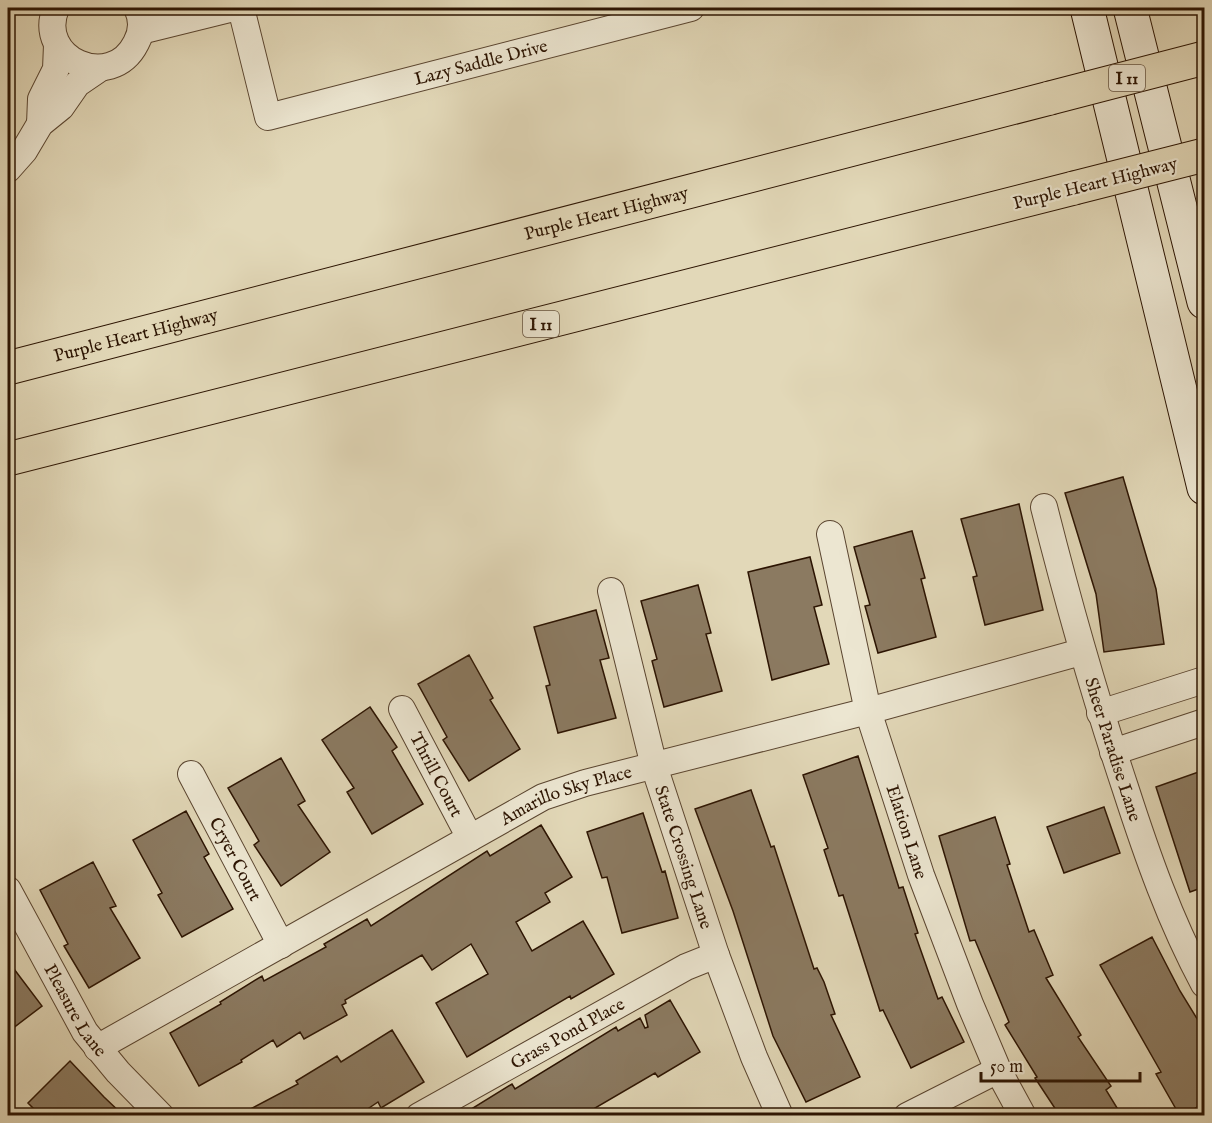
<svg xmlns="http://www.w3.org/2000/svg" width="1212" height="1123" font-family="'IM FELL English',serif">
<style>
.building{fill:#8b7a61;stroke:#2c1402;stroke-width:1.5}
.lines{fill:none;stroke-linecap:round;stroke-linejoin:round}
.street-casing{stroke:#5a4530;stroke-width:28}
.secondary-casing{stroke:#2c1402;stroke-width:35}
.highway-casing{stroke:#2c1402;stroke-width:35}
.street{stroke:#ece6d1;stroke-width:26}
.secondary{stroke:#ece6d1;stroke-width:33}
.highway{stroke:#e2d8b8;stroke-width:33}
.highway-bridge-casing{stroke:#2c1402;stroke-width:35;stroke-linecap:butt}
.highway-bridge{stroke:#e2d8b8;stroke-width:33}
.labels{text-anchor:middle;stroke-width:4.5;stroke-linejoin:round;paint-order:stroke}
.shield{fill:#ece6d1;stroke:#665340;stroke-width:1.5}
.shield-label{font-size:16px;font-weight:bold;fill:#2c1402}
.street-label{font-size:18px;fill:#2c1402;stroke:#ece6d1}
</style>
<rect width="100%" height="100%" fill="#e2d8b8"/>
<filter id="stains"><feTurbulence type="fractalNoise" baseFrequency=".00333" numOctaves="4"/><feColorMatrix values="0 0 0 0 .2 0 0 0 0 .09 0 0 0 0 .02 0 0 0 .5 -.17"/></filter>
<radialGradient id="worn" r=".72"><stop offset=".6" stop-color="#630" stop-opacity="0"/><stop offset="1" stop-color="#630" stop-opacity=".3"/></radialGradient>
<path class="building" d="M1123,477L1156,589L1164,644L1104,652L1096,594L1065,493Z
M1019,504L1043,610L985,625L973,577L977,576L961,519Z
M912,531L925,578L921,579L936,637L878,653L865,606L870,605L854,547Z
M810,557L822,605L814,607L829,664L772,680L748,572Z
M698,585L711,633L706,634L722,691L664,707L652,661L657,659L641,601Z
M596,610L609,658L600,660L616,718L558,733L546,686L550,685L534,627Z
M469,655L493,698L490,700L520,749L469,781L443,740L447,737L418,684Z
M370,707L397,747L392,751L423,804L372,834L347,792L354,788L322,740Z
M858,756L899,888L903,887L918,933L915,934L938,999L942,997L964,1042L911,1068L883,1010L880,1011L843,895L839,896L824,850L828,848L803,775Z
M281,758L305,801L298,805L330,852L281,886L254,845L259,841L228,788Z
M1204,770V887L1190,892L1156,787Z
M751,790L771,847L774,846L814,969L817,968L824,982L835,1014L831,1015L860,1077L806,1102L773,1036L733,911L695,809Z
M1104,807L1120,853L1064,873L1047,827Z
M186,811L209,854L204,857L233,909L182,937L158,895L162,893L133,840Z
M643,813L662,872L665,871L678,918L622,933L607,877L602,878L587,832Z
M995,817L1010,864L1007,865L1029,932L1034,930L1053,975L1046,978L1081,1035L1078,1037L1111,1086L1106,1090L1122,1116H1060L1035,1078L1037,1077L1005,1025L1009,1022L975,940L970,941L939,836Z
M541,825L572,877L545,893L550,902L516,922L532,951L583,921L614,974L571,999L570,996L467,1057L436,1003L488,974L471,944L432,970L422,955L345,1000L346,1003L342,1005L347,1015L304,1039L300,1032L277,1047L273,1040L241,1060L242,1062L199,1086L170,1033L221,1004L220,1002L262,976L264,981L326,947L324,944L367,919L371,926L487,851L490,856Z
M93,862L116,906L110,908L140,958L89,988L64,946L68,944L40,890Z
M1152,937L1180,991L1204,1030V1103L1183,1116H1180L1156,1074L1161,1072L1100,965Z
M8,961L42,1006L8,1032Z
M670,1000L700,1052L658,1077L655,1073L595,1108L599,1116H460L512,1084L515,1089L616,1027L618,1031L640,1018L645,1028L648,1027L645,1015Z
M392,1030L424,1082L381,1108L378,1102L357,1116H237L298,1084L296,1081L337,1056L341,1062Z
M70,1061L104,1097L124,1116H41L28,1103Z"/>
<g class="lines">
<g class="street-casing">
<g id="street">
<path d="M56,8C35,59 111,93 136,43C142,32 143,20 137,8"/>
<path id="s1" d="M241,8L268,117L691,8"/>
<path d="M141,31L234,8"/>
<path d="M40,124L41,99L56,69L57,45"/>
<path d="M8,169L24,151L40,124L61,107L77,84L99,69"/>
<path id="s2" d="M1044,507C1068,602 1094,694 1125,787C1147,855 1170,921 1204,984"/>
<path id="s3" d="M830,534L868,711L921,875L970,1004L998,1070L1023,1116"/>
<path id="s4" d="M611,591L654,766L716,955L754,1057L780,1116"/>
<path id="s5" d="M402,709L470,838"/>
<path d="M1100,713L1204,680"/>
<path d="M1113,752L1204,722"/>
<path id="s6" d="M191,774L281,945"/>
<path id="s7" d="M8,890L85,1032L118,1072L161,1116"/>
<path id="s8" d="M97,1048L543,797L585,783L868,711L1081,652"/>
<path id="s9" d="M419,1116L686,967L716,955"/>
<path d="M907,1116L998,1070"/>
</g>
</g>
<g class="secondary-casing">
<path id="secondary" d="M1087,8L1204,488
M1130,8L1204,302"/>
</g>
<g class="highway-casing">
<g id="highway">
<path id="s10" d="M8,368L1050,98"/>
<path d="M8,459L1074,188"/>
</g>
</g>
<use href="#street" class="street"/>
<use href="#secondary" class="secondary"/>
<use href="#highway" class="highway"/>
<g class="highway-bridge-casing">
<path id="highway-bridge" d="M1050,98L1204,58
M1074,188L1204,155"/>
</g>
<use href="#highway-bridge" class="highway-bridge"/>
</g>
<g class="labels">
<g class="shield">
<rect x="1109" y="65" width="36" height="26" rx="4.5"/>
<rect x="523" y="311" width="36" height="26" rx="4.5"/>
</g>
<g class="shield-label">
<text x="1127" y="84">I 11</text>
<text x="541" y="330">I 11</text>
</g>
<g class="street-label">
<text dy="6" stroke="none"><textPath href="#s1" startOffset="332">Lazy Saddle Drive</textPath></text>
<text transform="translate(1095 183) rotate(-14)" y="6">Purple Heart Highway</text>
<text dy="6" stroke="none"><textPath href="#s10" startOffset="618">Purple Heart Highway</textPath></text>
<text dy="6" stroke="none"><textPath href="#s10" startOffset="132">Purple Heart Highway</textPath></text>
<text dy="6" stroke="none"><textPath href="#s2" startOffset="252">Sheer Paradise Lane</textPath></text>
<text dy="6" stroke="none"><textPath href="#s5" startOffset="74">Thrill Court</textPath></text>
<text dy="6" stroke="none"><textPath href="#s8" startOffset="534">Amarillo Sky Place</textPath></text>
<text dy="6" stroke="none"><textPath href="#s3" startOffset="308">Elation Lane</textPath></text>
<text dy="6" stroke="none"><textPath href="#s4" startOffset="276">State Crossing Lane</textPath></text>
<text dy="6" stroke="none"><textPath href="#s6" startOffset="96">Cryer Court</textPath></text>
<text dy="6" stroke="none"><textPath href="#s7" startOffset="138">Pleasure Lane</textPath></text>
<text dy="6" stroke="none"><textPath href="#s9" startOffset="170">Grass Pond Place</textPath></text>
</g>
</g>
<rect width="1212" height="1123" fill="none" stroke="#e2d8b8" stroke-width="30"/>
<rect x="9" y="9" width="1194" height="1105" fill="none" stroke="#2c1402" stroke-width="3"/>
<rect x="15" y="15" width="1182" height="1093" fill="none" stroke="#2c1402" stroke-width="1.5"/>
<path d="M981 1072v9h159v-9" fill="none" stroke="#2c1402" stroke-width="3"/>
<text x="990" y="1072" font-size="18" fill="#2c1402" stroke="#ece6d1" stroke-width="4.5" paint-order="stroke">50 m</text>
<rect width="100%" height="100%" filter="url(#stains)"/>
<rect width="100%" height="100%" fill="url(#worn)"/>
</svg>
